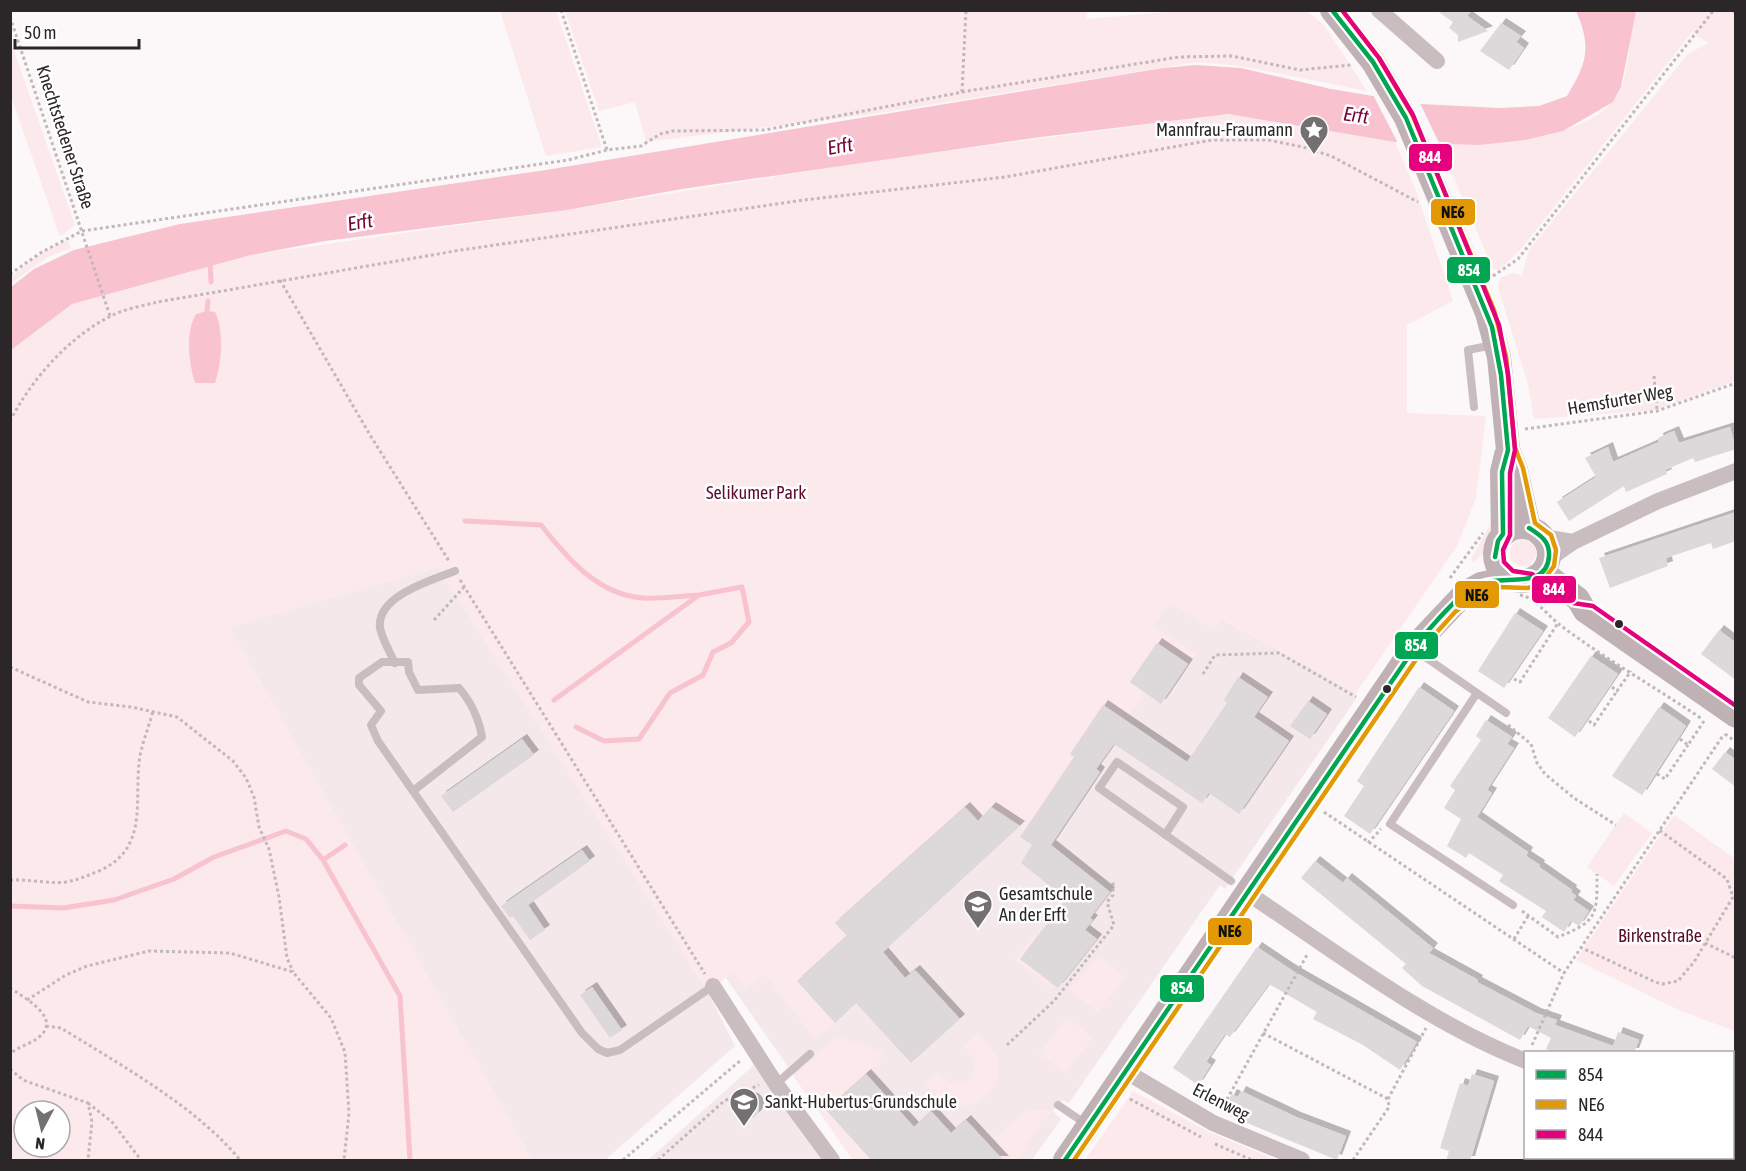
<svg xmlns="http://www.w3.org/2000/svg" width="1746" height="1171" font-family="'Asap Condensed',sans-serif">
<style>
.built{fill:#f5e8ea}
.green{fill:#fce9ec;fill-rule:evenodd}
.water{fill:#f8c2cf}
.pier{fill:#fcf7f8}
.lines{fill:none;stroke-linecap:round;stroke-linejoin:round}
.stream{stroke:#f8c2cf;stroke-width:5}
.building{fill:#ddd8d9;filter:url(#shadow)}
.path{stroke:#c1b8ba;stroke-width:3;stroke-dasharray:3 3;stroke-linecap:butt}
.lane{stroke:#cabdc0;stroke-width:8}
.street{stroke:#cabdc0;stroke-width:16}
.secondary{stroke:#c0b1b5;stroke-width:24}
.bus-1-casing{stroke:#fff;stroke-width:9}
.bus-2-casing{stroke:#fff;stroke-width:9}
.bus-3-casing{stroke:#fff;stroke-width:9}
.bus-1{stroke:#00a651;stroke-width:4.5}
.bus-2{stroke:#e39904;stroke-width:4.5}
.bus-3{stroke:#e5007d;stroke-width:4.5}
.bus-dot{fill:#2b2627;stroke:#fff;stroke-width:2}
.labels{text-anchor:middle;stroke-width:5;stroke-linejoin:round;paint-order:stroke}
.poi-label{font-size:18px;fill:#2b2627;stroke:#fff;text-anchor:start}
.street-label{font-size:18px;fill:#2b2627;stroke:#fff}
.park-label{font-size:18px;fill:#5d0b2b;stroke:#fff}
.water-label{font-size:20px;font-style:italic;fill:#750436;stroke:#fff}
.line-badge{stroke:#fff;stroke-width:2}
.badge-label{font-size:16px;text-anchor:middle;font-weight:bold;fill:#fff}
.pale-badge-label{font-size:16px;text-anchor:middle;font-weight:bold;fill:#111}
</style>
<defs>
<filter id="shadow"><feDropShadow dx="5" dy="-5" stdDeviation="0" flood-color="#0004"/></filter>
</defs>
<rect width="100%" height="100%" fill="#fcf7f8"/>
<path class="built" d="M438,567L707,990L735,1046L605,1160H532L229,627Z
M1132,569L1356,693L1354,697L1356,699L1225,889L1220,885L1069,1103L1062,1100L1053,1111L1061,1119L1032,1160H853L726,978Z
M755,1064L827,1160H648Z"/>
<path class="green" d="M500,11H556L602,147L546,156Z
M1180,11H1307L1324,25L1367,91L1241,66L1197,62L866,115L646,142L635,102L599,111L565,11H1088L1086,19Z
M1636,11H1735V381L1656,410L1534,419L1528,384L1498,287L1500,278L1513,273L1522,276L1529,250L1688,54L1708,43L1692,32L1521,249L1499,270L1493,269L1439,144C1488,145 1600,141 1621,88C1631,63 1628,35 1636,11Z
M10,39L75,225L60,237L11,96Z
M1228,114L1395,142L1415,188L1453,301L1407,325V413L1486,416L1476,498L1457,546L1356,693L1223,619L1214,631L1170,603L1154,626L1198,655L1190,665L1156,643L1130,682L1145,692L1126,721L1102,706L1070,754L1074,757L1025,830L992,808L978,821L965,807L907,859L898,875L893,870L836,923L849,938L835,1023L815,1039L765,975L745,990L733,971L709,993L438,567L229,627L532,1160H11V350L72,304L251,255L567,210L884,159ZM24,1111H60V1147H24Z
M68,241L71,248L48,257L11,283V277C27,264 47,246 68,241Z
M1493,510L1497,525L1483,554L1473,562L1471,559L1489,527Z
M1510 553a13 13 0 1 1 26 0a13 13 0 1 1-26 0Z
M1624,813L1652,833L1614,886L1587,867Z
M1674,815L1735,859V1031L1681,1011L1576,960Z
M1034,935L1036,937L1020,959L1051,983L1049,987L1015,960Z
M1098,955L1125,977L1098,1012L1070,990Z
M1068,1017L1093,1038L1065,1073L1039,1053Z
M978,1033L999,1059C1002,1086 980,1113 950,1103C940,1100 933,1090 925,1083L937,1072C948,1084 956,1089 971,1079L976,1062L964,1046Z
M837,1036L878,1050L883,1054L880,1061L826,1110L873,1160H853L794,1077Z
M1133,1091L1211,1133L1276,1160H1085Z
M1028,1109L1053,1111L1041,1123L1017,1160H1004L978,1132L983,1127L994,1139Z"/>
<path class="water" d="M1576,11H1636L1621,87L1613,102L1563,131L1525,140L1479,145L1395,142L1228,114L1041,137L682,189L567,210L325,241L251,255L72,304L11,350V287L34,269L74,250L180,224L546,170L1163,68L1196,65L1241,68L1331,89L1421,104L1499,108L1539,106L1567,96C1587,63 1592,47 1576,11Z
M207,311L215,312C224,330 222,363 215,383H195C189,364 185,332 196,314Z"/>
<path class="pier" d="M1372,93L1419,101L1441,147L1399,145Z"/>
<g class="lines">
<path class="stream" d="M210,259L211,282
M207,311L208,301
M465,521L541,525C567,558 598,595 643,598C661,599 680,596 699,595
M554,700L699,595L742,587L749,622L731,643L713,652L703,675L670,693L639,739L604,741L576,727
M323,860L345,845
M10,906L63,908L114,900L174,879L214,857L286,831L306,839L323,860L400,996L410,1160"/>
</g>
<path class="building" d="M1436,10H1472L1467,16L1488,31L1458,42V35L1449,28L1453,22Z
M1501,23L1521,36L1516,42L1524,48L1509,70L1480,51Z
M1730,427L1736,449L1695,462L1693,458L1665,470L1667,474L1626,492L1624,486L1569,521L1557,502L1596,477L1585,458L1608,447L1613,462L1659,442L1658,438L1674,431L1679,443Z
M1736,512V541L1713,549L1711,543L1666,558L1668,566L1610,588L1599,558Z
M1515,613L1543,631L1504,688L1478,671Z
M1719,630L1736,643V680L1701,654Z
M1157,643L1188,664L1161,704L1130,682Z
M1591,656L1618,674L1575,737L1548,718Z
M1238,677L1268,697L1254,717L1289,741L1239,814L1209,793L1202,803L1114,744L1096,769L1100,772L1051,845L1110,892L1090,918L1093,920L1085,930L1097,939L1058,988L1020,959L1066,899L1021,863L1032,845L1020,837L1074,757L1070,754L1103,705L1187,762L1227,703L1224,700Z
M1419,687L1454,711L1370,834L1344,816L1364,786L1357,781Z
M1308,701L1327,714L1310,739L1290,726Z
M1659,707L1686,726L1642,795L1612,776Z
M1486,720L1512,737L1507,744L1514,748L1487,790L1492,793L1477,817L1528,852L1526,856L1540,865L1539,867L1572,890L1571,892L1576,896L1573,900L1589,911L1579,926L1571,921L1564,932L1542,917L1546,911L1499,881L1503,875L1469,853L1466,858L1447,846L1461,819L1444,808L1455,790L1450,786L1481,740L1476,736Z
M522,739L534,755L453,812L441,796Z
M1725,752L1736,760V787L1712,769Z
M965,807L978,821L991,807L1020,826L883,952L905,978L915,970L960,1019L911,1063L856,1003L835,1023L797,981L847,936L835,923Z
M582,850L590,861L528,905L545,930L530,940L513,916L510,918L501,906Z
M1315,861L1343,883L1347,878L1433,948L1429,953L1478,980L1477,982L1536,1013L1557,1020L1555,1025L1613,1046L1618,1032L1639,1040L1634,1053H1555L1546,1049L1551,1038L1528,1026L1520,1040L1422,986L1402,968L1406,964L1301,878Z
M1257,947L1293,971L1417,1042L1400,1070L1363,1045L1313,1019L1317,1012L1269,984L1230,1037L1225,1034L1206,1062L1211,1065L1198,1085L1173,1068Z
M592,987L622,1030L610,1038L580,995Z
M866,1074L914,1127L931,1111L951,1133L966,1120L1004,1161H872L826,1110Z
M1472,1074L1494,1081L1470,1161H1446L1449,1151L1440,1148L1460,1083L1468,1086Z
M1241,1091L1296,1117L1346,1136L1337,1160L1230,1116L1231,1114L1223,1111L1232,1094L1238,1097Z
M737 1108a11 11 0 1 1 22 0a11 11 0 1 1-22 0Z"/>
<g class="lines">
<path class="path" d="M561,10L607,150
M1733,10L1736,14
M10,17L110,316
M962,92L966,10
M10,274L42,252L82,231L568,160L607,150L641,146L660,134L673,131L765,130L968,91L1179,57L1232,56L1300,70L1351,65
M1493,276L1518,259L1714,10
M280,280L370,435L449,561
M1654,376L1657,411
M10,421C31,380 68,338 109,317C123,309 142,306 158,302L461,250L804,200L1005,177L1212,140H1268L1303,147L1331,156L1418,202
M1525,429L1657,411L1736,383
M1450,578L1483,533
M460,580L705,974
M1520,595C1536,598 1547,615 1560,625C1605,659 1655,687 1702,719
M434,620L464,587
M10,667L88,702L131,707L177,717L233,761L246,778L254,797L259,827L269,849L279,897L287,958L293,972
M1203,674L1215,655L1279,653L1356,697
M1514,679L1520,682L1558,623
M1612,687L1617,691L1631,671
M1589,721L1594,725L1617,691
M1508,725L1531,744L1537,763L1545,774L1574,798L1616,825
M1725,734L1736,742
M1680,739L1688,745L1704,721
M1657,774L1665,779L1688,745
M1324,812L1564,973
M1368,843L1381,829
M10,880C29,879 48,884 66,882C78,880 89,875 101,870C150,847 133,798 140,756C143,741 149,726 153,711
M1522,911L1558,937C1598,921 1597,915 1597,874
M1514,939L1528,916
M1705,943L1736,958
M1580,947L1655,982L1662,984L1678,981L1694,962L1733,897L1727,879L1659,830
M10,988C23,997 63,1018 39,1037C31,1044 19,1046 10,1054
M27,1000L66,975L87,966L149,951L230,953L293,972L331,1018L345,1052L349,1113L344,1160
M46,1026L61,1028C119,1064 197,1107 240,1160
M1263,1033L1388,1099
M1007,1045L1054,1001L1114,925L1107,902L1113,895V882
M1532,1045L1564,973L1724,734
M10,1069L23,1080L88,1103L92,1122L88,1160
M1130,1099L1201,1137
M88,1103L112,1122L141,1160
M1221,1110L1308,953
M1215,1144L1252,1160
M623,1160L741,1060
M658,1160L724,1101L759,1085
M1353,1160L1389,1107L1388,1099L1426,1028
M1598,1160L1600,1158"/>
<path class="lane" d="M1474,407L1468,350L1493,345
M1415,650L1506,713
M395,663C390,652 382,639 380,628C376,596 432,580 455,571
M1477,693L1390,824L1513,905
M413,791L482,737C479,719 471,702 459,688L418,690L409,672L408,662H382L359,678V685L381,711L371,725L378,741L582,1033L598,1049L607,1053L620,1050L713,986
M1165,835L1183,807L1117,762L1099,788L1231,881
M776,1084L810,1054
M1058,1105L1086,1124"/>
<path class="street" d="M1379,10L1437,61
M1543,537L1573,542
M1549,559L1573,542L1658,501L1736,471
M1246,892C1335,951 1426,1022 1526,1061
M713,986L776,1084L832,1160
M1125,1071L1213,1123L1302,1160
M1732,1141L1736,1142"/>
<path class="secondary" d="M1332,10L1373,62L1406,118L1487,313L1499,357L1508,450L1516,470L1529,528
M1495 554a27 27 0 1 1 54 0a27 27 0 1 1-54 0Z
M1503,534L1502,472L1506,455
M1543,572L1578,599L1585,611L1736,716
M1065,1160L1413,648L1465,593L1481,584L1509,578"/>
<g class="bus-1-casing">
<path id="bus-1" d="M1332,10L1373,62L1406,118L1492,327L1501,375L1508,450L1502,472L1503,534L1498,541L1495,557
M1065,1160L1422,637C1439,619 1457,595 1480,584C1503,574 1547,591 1549,556C1550,541 1540,535 1529,528"/>
</g>
<g class="bus-2-casing">
<path id="bus-2" d="M1074,1160L1428,642L1455,612L1476,595L1499,587L1528,588L1542,582L1554,566L1556,550L1551,535L1535,523L1523,468L1515,448L1506,356L1494,310L1412,114L1379,58L1342,10"/>
</g>
<g class="bus-3-casing">
<path id="bus-3" d="M1342,10L1379,58L1413,115L1499,325L1508,374L1515,450L1510,473V535L1503,550L1504,562L1513,571L1532,574L1573,603L1593,606L1736,706"/>
</g>
<use href="#bus-1" class="bus-1"/>
<use href="#bus-2" class="bus-2"/>
<use href="#bus-3" class="bus-3"/>
</g>
<defs>
<g id="sight-pin" transform="scale(1.5)"><path d="M0 17L-7.5 6A9.5 9.5 0 1 1 7.5 6Z" fill="#746f70" stroke="#fff"/><path d="M0-6L1.8-2.2L6-1.7L2.9 1.2L3.7 5.4L0 3.3L-3.7 5.4L-2.9 1.2L-6-1.7L-1.8-2.2Z" fill="#fff"/></g>
<g id="school-pin" transform="scale(1.5)"><path d="M0 17L-7.5 6A9.5 9.5 0 1 1 7.5 6Z" fill="#746f70" stroke="#fff"/><path d="M0-5L7-2L0 1L-7-2ZM-4 1L0 2.5L4 1V4Q0 6-4 4Z" fill="#fff"/></g>
</defs>
<g fill-rule="evenodd">
<use href="#sight-pin" x="1314" y="130"/>
<use href="#school-pin" x="978" y="904"/>
<use href="#school-pin" x="744" y="1102"/>
</g>
<g class="bus-dot">
<circle cx="1619" cy="624" r="5"/>
<circle cx="1387" cy="689" r="5"/>
</g>
<g class="labels">
<g class="poi-label">
<text x="1293" y="136" text-anchor="end">Mannfrau-Fraumann</text>
<text x="999" y="900">Gesamtschule<tspan x="999" dy="21">An der Erft</tspan></text>
<text x="765" y="1108">Sankt-Hubertus-Grundschule</text>
</g>
<g class="street-label">
<text transform="translate(65 137) rotate(72)" y="6">Knechtstedener Straße</text>
<text transform="translate(1620 400) rotate(-10)" y="6">Hemsfurter Weg</text>
<text transform="translate(1221 1102) rotate(27)" y="6">Erlenweg</text>
</g>
<g class="park-label">
<text x="756" y="499">Selikumer Park</text>
<text x="1660" y="942">Birkenstraße</text>
</g>
<g class="water-label">
<text transform="translate(1356 115) rotate(8)" y="7">Erft</text>
<text transform="translate(840 146) rotate(-9)" y="7">Erft</text>
<text transform="translate(360 222) rotate(-9)" y="7">Erft</text>
</g>
</g>
<g class="line-badge">
<rect x="1408" y="143" width="45" height="29" rx="6" fill="#e5007d"/>
<rect x="1430" y="198" width="46" height="28" rx="6" fill="#e39904"/>
<rect x="1446" y="256" width="45" height="28" rx="6" fill="#00a651"/>
<rect x="1531" y="575" width="46" height="29" rx="6" fill="#e5007d"/>
<rect x="1454" y="580" width="46" height="29" rx="6" fill="#e39904"/>
<rect x="1394" y="631" width="45" height="29" rx="6" fill="#00a651"/>
<rect x="1207" y="917" width="46" height="29" rx="6" fill="#e39904"/>
<rect x="1159" y="974" width="46" height="29" rx="6" fill="#00a651"/>
</g>
<g class="badge-label">
<text x="1430" y="163">844</text>
<text x="1469" y="276">854</text>
<text x="1554" y="595">844</text>
<text x="1416" y="651">854</text>
<text x="1182" y="994">854</text>
</g>
<g class="pale-badge-label">
<text x="1453" y="218">NE6</text>
<text x="1477" y="601">NE6</text>
<text x="1230" y="937">NE6</text>
</g>
<rect width="1746" height="1171" fill="none" stroke="#2b2627" stroke-width="24"/>
<rect x="1524" y="1051" width="210" height="108" fill="#ffffff" stroke="#aaa8a9" stroke-width="1.5"/>
<rect x="1536" y="1070" width="30" height="9" fill="#00a651" stroke="#aaa8a9" stroke-width="1.5"/>
<text x="1578" y="1081" font-size="18" fill="#2b2627">854</text>
<rect x="1536" y="1100" width="30" height="9" fill="#e39904" stroke="#aaa8a9" stroke-width="1.5"/>
<text x="1578" y="1111" font-size="18" fill="#2b2627">NE6</text>
<rect x="1536" y="1130" width="30" height="9" fill="#e5007d" stroke="#aaa8a9" stroke-width="1.5"/>
<text x="1578" y="1141" font-size="18" fill="#2b2627">844</text>
<g transform="translate(42 1129) rotate(187)"><circle r="28" fill="#ffffff" stroke="#aaa8a9" stroke-width="1.5"/>
<path d="M0-4.5L10 22L0 15L-10 22Z" fill="#746f70"/>
<text y="-9" font-size="16" font-weight="bold" text-anchor="middle" fill="#2b2627">N</text>
</g>
<path d="M15 39v9h124v-9" fill="none" stroke="#2b2627" stroke-width="3"/>
<text x="24" y="39" font-size="18" fill="#2b2627" stroke="#ffffff" stroke-width="4.5" paint-order="stroke">50 m</text>
</svg>
